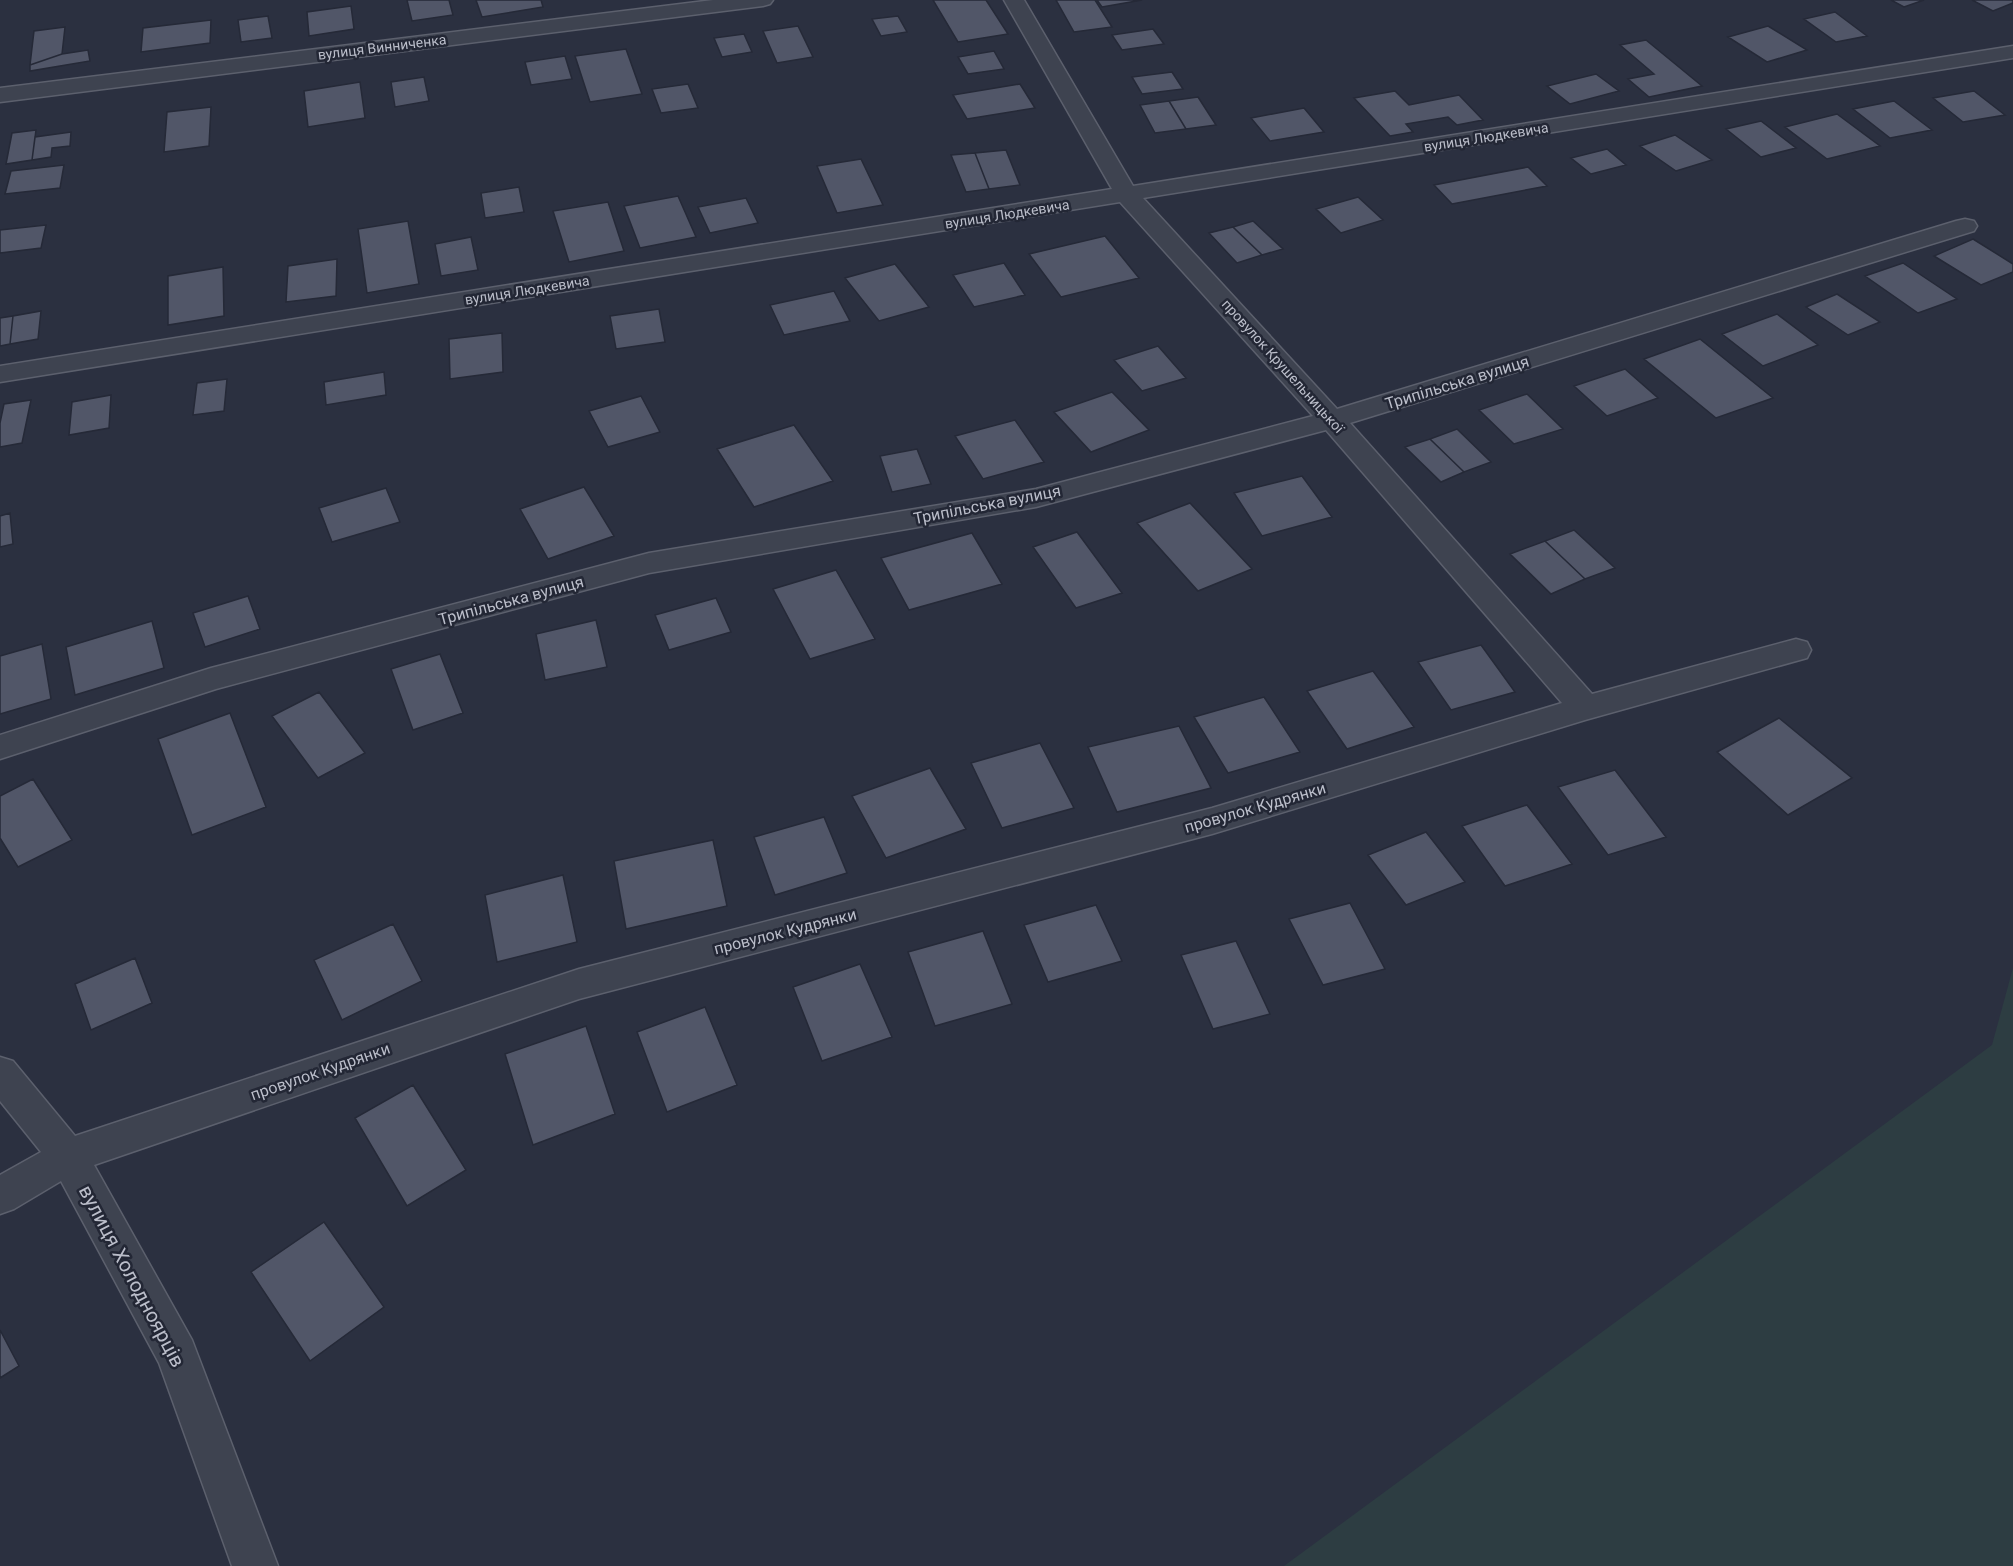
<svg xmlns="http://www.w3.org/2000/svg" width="2013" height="1566" font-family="Roboto,sans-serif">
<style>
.green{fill:#2d3d42}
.building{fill:#515668;stroke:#252937;stroke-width:1.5}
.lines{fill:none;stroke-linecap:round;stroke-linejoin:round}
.minor-casing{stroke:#5c606d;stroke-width:3}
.minor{fill:#3e4350;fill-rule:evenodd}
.labels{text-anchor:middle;stroke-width:5;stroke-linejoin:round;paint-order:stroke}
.far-street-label{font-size:14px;fill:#bbbeca;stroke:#232735}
.street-label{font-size:16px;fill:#bbbeca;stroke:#232735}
.near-street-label{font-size:20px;fill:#bbbeca;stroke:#232735}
</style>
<rect width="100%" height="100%" fill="#2b3040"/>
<path class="green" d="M2013,968V1566H1284L1992,1045Z"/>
<path class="building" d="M407,0H449L453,15L412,21Z
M476,0H541L543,7L482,17Z
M933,0H986L1008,34L958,42Z
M1056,0H1095L1112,27L1074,32Z
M1097,0H1142L1102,7Z
M1891,0H1924L1904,7Z
M1972,0H2013V3L1993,11Z
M351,6L354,29L309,36L307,12Z
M1835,12L1867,36L1836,42L1804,19Z
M268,16L272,38L241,42L238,20Z
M898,16L907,32L881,36L872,19Z
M211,20L210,43L141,52L143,28Z
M798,26L813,57L777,63L763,31Z
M1768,26L1807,50L1767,62L1728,37Z
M65,27L62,54L30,65L34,31Z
M1153,29L1164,44L1122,50L1112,35Z
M744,34L752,52L722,57L714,38Z
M1646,40L1702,86L1649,97L1628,79L1654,74L1620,45Z
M626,49L642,94L590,102L575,56Z
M88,50L90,61L30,71V65L62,54Z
M994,51L1004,69L968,74L958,57Z
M565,56L572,79L531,85L525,62Z
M1172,72L1183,89L1142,94L1132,77Z
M1596,74L1619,91L1570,104L1547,86Z
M424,77L429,101L395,107L391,82Z
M360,82L365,118L308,127L304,91Z
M688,84L698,108L661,113L652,89Z
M1020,84L1035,108L967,119L953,95Z
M1395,91L1409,105L1459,95L1483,120L1457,125L1448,117L1406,124L1413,132L1390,136L1354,98Z
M1974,91L2005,115L1963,122L1933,98Z
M1198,97L1216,125L1186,129L1169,101Z
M1169,101L1186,129L1155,133L1140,105Z
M1894,101L1932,130L1890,138L1853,109Z
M211,107L209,146L164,152L167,112Z
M1304,108L1324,132L1270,141L1251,118Z
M1837,114L1880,146L1827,159L1785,127Z
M1761,121L1796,148L1761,157L1726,129Z
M36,130L32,160L6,164L12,133Z
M71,132L70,146L52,148L51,157L32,160L35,137Z
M1675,135L1712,160L1676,171L1640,146Z
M1607,149L1626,165L1591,174L1571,158Z
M1006,150L1020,185L989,189L975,153Z
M975,153L989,189L966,192L951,155Z
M861,159L883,205L837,213L817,166Z
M64,165L60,188L5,194L11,171Z
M1528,167L1547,186L1452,204L1434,185Z
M519,187L524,212L485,218L481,193Z
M678,196L696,237L640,248L624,206Z
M1358,197L1383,220L1341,233L1316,209Z
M746,198L758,223L710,233L698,207Z
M608,202L624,251L569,262L553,211Z
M408,221L419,284L367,293L358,229Z
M1253,221L1283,249L1262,255L1233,227Z
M46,225L41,248L0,253V230Z
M1233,227L1262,255L1237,263L1209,233Z
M1105,236L1139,278L1061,297L1029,254Z
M471,237L478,270L441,276L435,244Z
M1973,239L2013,264V272L1981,285L1934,256Z
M337,259L336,296L286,302L288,266Z
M1004,263L1025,295L974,307L953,275Z
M1903,263L1957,299L1918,313L1865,276Z
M895,264L929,307L879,321L845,278Z
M223,267L224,316L168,325V276Z
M834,291L850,321L784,335L770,305Z
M1837,294L1880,322L1848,335L1806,307Z
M659,309L665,342L616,349L610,316Z
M41,311L38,339L10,344L13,316Z
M1777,314L1818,345L1763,366L1722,334Z
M13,316L10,344L0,346V318Z
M502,333L503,372L450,379L449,339Z
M1700,339L1773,398L1716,418L1644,359Z
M1158,346L1186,378L1142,391L1114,360Z
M1625,369L1658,398L1607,416L1574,386Z
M384,372L386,395L326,405L324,382Z
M227,379L224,411L193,415L197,383Z
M1112,392L1149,430L1091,452L1054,412Z
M1527,394L1563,429L1514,444L1479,410Z
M111,395L109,428L69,435L72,402Z
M641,396L660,432L608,447L589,411Z
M31,400L22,443L0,447V423L4,404Z
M1015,420L1044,462L983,479L955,436Z
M794,425L833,481L754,507L717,449Z
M1457,429L1491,462L1464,472L1430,439Z
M1430,439L1464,472L1441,482L1405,447Z
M917,449L931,484L892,492L880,456Z
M1302,476L1332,517L1262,536L1234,493Z
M584,487L614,536L548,559L520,509Z
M386,488L400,522L332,542L319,508Z
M1190,503L1252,569L1198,591L1137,523Z
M10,513L13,544L0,547V516Z
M1574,530L1615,568L1585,579L1545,541Z
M1077,532L1122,593L1076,608L1033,547Z
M972,533L1002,584L909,610L881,558Z
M1545,541L1585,579L1551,594L1510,554Z
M836,570L875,639L810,659L773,589Z
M248,596L260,629L205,647L193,613Z
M716,598L731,632L669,650L655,615Z
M596,620L607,667L545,680L536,634Z
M152,621L164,668L75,695L66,647Z
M42,644L51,699L0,714V656Z
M1481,645L1515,692L1451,710L1418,662Z
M440,654L463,713L413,730L391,669Z
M1373,671L1414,727L1347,749L1307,691Z
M319,692L365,753L318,778L272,716Z
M1264,697L1300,752L1228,773L1194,717Z
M230,713L266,807L192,835L158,739Z
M1779,718L1852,778L1788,815L1717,752Z
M1179,726L1211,788L1117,812L1088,747Z
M1040,743L1074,808L1002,828L971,763Z
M930,768L966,829L886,858L852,796Z
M1615,770L1666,837L1608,855L1558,787Z
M33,779L72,840L18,867L0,838V796Z
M1527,805L1572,864L1505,886L1462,826Z
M824,817L847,873L775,895L754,837Z
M1426,832L1465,882L1406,905L1368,855Z
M713,840L727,906L626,929L614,861Z
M563,875L577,942L497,962L485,895Z
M1350,903L1385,969L1323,985L1289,919Z
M1096,905L1122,961L1048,982L1024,925Z
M393,924L422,981L342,1020L314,960Z
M983,931L1012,1004L935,1026L908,952Z
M1236,941L1270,1014L1213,1029L1181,955Z
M135,958L152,1003L91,1030L75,984Z
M860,964L892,1037L822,1061L793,987Z
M705,1007L737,1085L667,1112L637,1032Z
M586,1026L615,1114L533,1145L505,1054Z
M413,1085L466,1170L407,1206L355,1118Z
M324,1222L384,1307L310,1361L251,1272Z
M0,1330L19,1366L0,1378Z"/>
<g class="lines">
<g class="minor-casing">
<path id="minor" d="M713,0H773L770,4L763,6L0,102V88Z
M1004,0H1024L1133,186L2013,46V58L1143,198L1337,409L1956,221L1965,219L1974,221L1977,226L1974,231L1350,423L1592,694L1796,639L1807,642L1811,650L1807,658L1585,720L1212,834L579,999L94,1165L192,1340L278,1566H232L159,1363L61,1181L14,1209L0,1214V1175L41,1152L0,1101V1057L13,1061L75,1136L579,969L1212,808L1562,703L1326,430L1036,507L649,573L216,689L0,759V735L211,668L649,553L1036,489L1313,416L1120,202L0,382V366L1112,189Z"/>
</g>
<use href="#minor" class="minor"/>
</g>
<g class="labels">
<g class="far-street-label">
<text transform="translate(382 47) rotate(-7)" y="5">вулиця Винниченка</text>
<text transform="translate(1486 137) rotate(-9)" y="5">вулиця Людкевича</text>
<text transform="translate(1007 214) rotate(-9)" y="5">вулиця Людкевича</text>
<text transform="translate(527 290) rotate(-9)" y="5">вулиця Людкевича</text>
<text transform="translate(1283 366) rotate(48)" y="5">провулок Крушельницької</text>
</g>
<g class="street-label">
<text transform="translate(1457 382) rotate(-17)" y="6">Трипільська вулиця</text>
<text transform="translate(987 504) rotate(-11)" y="6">Трипільська вулиця</text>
<text transform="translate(511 600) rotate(-15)" y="6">Трипільська вулиця</text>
<text transform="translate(1255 807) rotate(-16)" y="6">провулок Кудрянки</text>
<text transform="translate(785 931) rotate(-14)" y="6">провулок Кудрянки</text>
<text transform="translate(320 1071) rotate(-19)" y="6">провулок Кудрянки</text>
</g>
<g class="near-street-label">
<text transform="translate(132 1276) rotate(62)" y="7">вулиця Холодноярців</text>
</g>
</g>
</svg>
